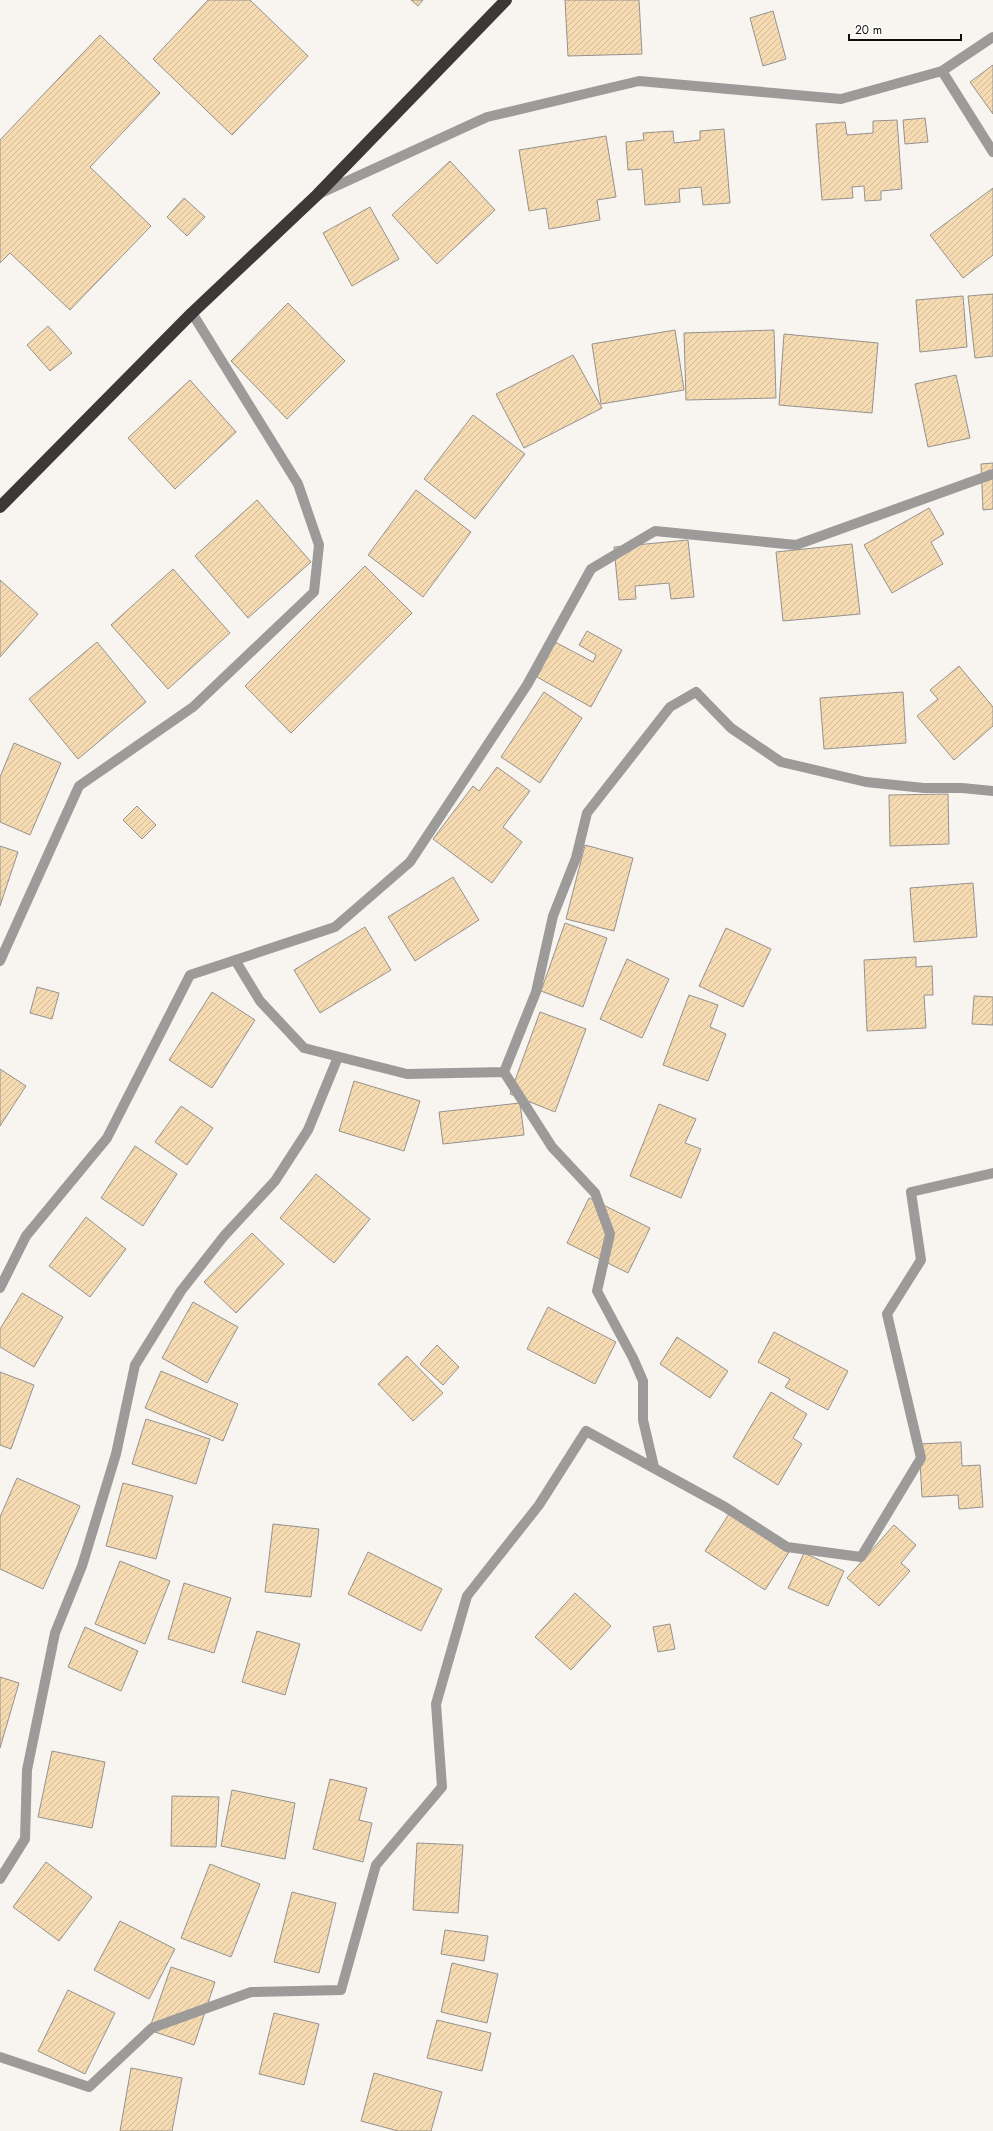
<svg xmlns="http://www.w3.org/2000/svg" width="993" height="2131" font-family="Jost,sans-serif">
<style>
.building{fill:url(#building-hatch);stroke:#95928e}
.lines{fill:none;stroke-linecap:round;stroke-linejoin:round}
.street{stroke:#9d9a9a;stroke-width:10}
.highway{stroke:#3d3737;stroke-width:12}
</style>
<defs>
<pattern id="building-hatch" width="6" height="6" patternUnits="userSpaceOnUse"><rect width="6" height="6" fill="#f6dbb2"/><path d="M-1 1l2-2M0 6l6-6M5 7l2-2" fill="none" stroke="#d2bb98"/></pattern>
</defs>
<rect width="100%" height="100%" fill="#f8f5f0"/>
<path class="building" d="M208,0H250L308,56L232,135L153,59Z
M411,0H423L418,6Z
M565,0H639L642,54L568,56Z
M773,11L786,59L763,66L750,18Z
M100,35L160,93L90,167L151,226L70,310L10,253L0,263V140Z
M993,65V114L970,82Z
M925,118L928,142L905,144L903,120Z
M897,120L902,189L881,191V200L865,201L864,186L852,187L853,198L822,200L816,124L845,122L847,135L873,133V121Z
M724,129L730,203L703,205L701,187L679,189L680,202L645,205L642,169L628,170L626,142L644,140L643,133L673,131L674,143L700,140V131Z
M606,136L616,197L597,200L600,220L549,229L546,208L529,211L519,150Z
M450,161L495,210L437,264L392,215Z
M993,188V255L963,278L930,235Z
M184,198L205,217L187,236L167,217Z
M370,207L399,259L352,286L323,233Z
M993,294V356L975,358L968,296Z
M963,296L967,347L920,352L916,300Z
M288,303L345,361L287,419L231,361Z
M48,326L72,353L50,371L27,345Z
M675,330L684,390L601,404L592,344Z
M774,330L776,398L686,400L684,333Z
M784,334L878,343L872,413L779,405Z
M573,355L602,408L524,448L496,394Z
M956,375L970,438L928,447L915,384Z
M190,380L236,432L175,489L128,438Z
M473,415L525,454L475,519L424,479Z
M993,463V509L983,510L981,464Z
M416,490L471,532L423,597L368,555Z
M257,500L311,562L248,618L195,556Z
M929,508L944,534L931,542L943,564L892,593L864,545Z
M688,540L694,597L671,599L669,583L635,586L636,599L619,600L614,547Z
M852,544L860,614L783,621L776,552Z
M365,566L412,613L291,733L245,686Z
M173,569L230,633L168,689L111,625Z
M0,580L38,614L0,657Z
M587,631L622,650L591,707L537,677L555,642L593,662L596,655L579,645Z
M97,642L146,702L78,759L29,699Z
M959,666L993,707V726L954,760L917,716L938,699L930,690Z
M544,692L582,718L540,783L501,757Z
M903,692L906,743L824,749L820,698Z
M14,743L61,763L30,835L0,822V777Z
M497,767L530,791L503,827L522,842L492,883L433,839L473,786L479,791Z
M948,794L949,844L890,846L889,795Z
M137,806L156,825L142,839L123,820Z
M585,845L633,858L614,931L566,919Z
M0,846L18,852L0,906Z
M453,877L479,920L415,961L388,917Z
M973,883L977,937L914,942L910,888Z
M565,923L607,938L583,1007L541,991Z
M365,927L391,970L320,1013L294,970Z
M726,928L771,949L743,1007L699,986Z
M916,957V967L932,966L933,995H924L926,1028L867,1031L864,960Z
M627,959L669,979L642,1038L600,1019Z
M37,987L59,993L52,1019L30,1013Z
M212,992L255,1020L212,1088L169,1060Z
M689,995L718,1005L710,1027L726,1034L708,1081L663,1065Z
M974,996L993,997V1025L972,1024Z
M540,1012L586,1029L555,1112L510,1094Z
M0,1069L26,1086L0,1126Z
M354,1081L420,1101L404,1151L339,1131Z
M520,1103L524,1135L443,1144L439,1112Z
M659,1104L696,1119L685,1143L701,1149L681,1198L630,1176Z
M181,1106L213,1128L187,1165L155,1142Z
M135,1146L177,1174L143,1226L101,1198Z
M316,1174L370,1219L334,1263L280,1218Z
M589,1198L650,1228L628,1273L567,1243Z
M86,1217L126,1249L90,1297L49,1266Z
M252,1233L284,1264L236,1313L204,1282Z
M22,1293L63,1317L34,1367L0,1347V1329Z
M193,1302L238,1327L207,1383L162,1358Z
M548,1307L616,1342L595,1384L527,1349Z
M774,1332L848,1371L828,1410L785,1387L790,1379L758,1362Z
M677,1337L728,1371L710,1398L660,1364Z
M437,1345L459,1367L443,1385L420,1364Z
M407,1356L443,1393L413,1421L378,1384Z
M161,1371L238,1404L223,1441L145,1408Z
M0,1372L34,1385L11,1449L0,1445Z
M771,1392L807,1414L793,1438L802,1444L778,1485L733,1457Z
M146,1419L210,1439L196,1484L132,1464Z
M961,1442L962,1466L980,1465L983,1507L959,1509L958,1495L922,1497L919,1444Z
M17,1478L80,1506L43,1589L0,1569V1517Z
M123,1483L173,1496L156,1559L106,1546Z
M729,1514L789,1552L765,1590L705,1551Z
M273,1524L319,1529L311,1597L265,1592Z
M894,1525L916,1545L901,1563L910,1571L879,1606L847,1578Z
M368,1552L442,1589L421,1631L348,1594Z
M804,1553L844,1571L828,1606L788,1588Z
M120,1561L170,1581L145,1644L95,1624Z
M184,1583L231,1598L214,1653L168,1639Z
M575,1593L611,1626L571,1670L535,1637Z
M670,1624L675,1649L658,1652L653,1627Z
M85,1627L138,1651L121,1691L68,1667Z
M257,1631L300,1644L285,1695L242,1682Z
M0,1677L19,1683L0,1748Z
M52,1751L105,1762L92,1828L38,1817Z
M330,1779L367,1788L359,1820L372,1823L363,1862L313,1849Z
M232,1790L295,1803L285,1859L221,1846Z
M172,1796L219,1797L216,1847L171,1846Z
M417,1843L463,1845L458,1913L413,1910Z
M46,1862L92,1897L59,1941L13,1907Z
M210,1864L260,1884L231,1957L181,1938Z
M292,1892L336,1903L319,1973L274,1962Z
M120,1921L175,1949L149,1999L94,1970Z
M445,1930L488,1936L484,1961L441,1954Z
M452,1963L498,1974L487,2023L441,2012Z
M171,1967L215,1982L194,2045L149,2030Z
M68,1990L115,2013L85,2074L38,2051Z
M274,2013L319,2024L304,2085L259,2074Z
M437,2020L491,2033L482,2071L427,2058Z
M131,2068L182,2078L172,2131H120Z
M374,2073L442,2092L431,2131H398L361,2121Z"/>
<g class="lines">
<path class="street" d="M942,71L993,152
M321,193L487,117L639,81L841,99L942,71L993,37
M235,960L260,1001L304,1048L407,1074L504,1072L536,992L553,916L576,858L587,813L670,707L696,692L731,728L781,762L866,782L924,788H962L993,791
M0,961L79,786L193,707L314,592L319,545L298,484L192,313
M504,1072L552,1147L595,1193L610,1234L597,1291L633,1358L643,1381V1420L654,1467
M0,1288L26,1236L107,1138L190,975L335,927L410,862L527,685L591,569L655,531L796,545L993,474
M0,1879L25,1839L27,1770L55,1633L82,1566L116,1454L135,1365L181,1291L224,1236L275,1181L308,1130L338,1057
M0,2057L89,2087L152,2028L251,1992L341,1990L376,1865L442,1787L436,1704L467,1596L539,1505L586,1431L725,1507L787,1547L861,1557L921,1458L887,1314L921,1260L911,1192L993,1173"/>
<path class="highway" d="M0,507L192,313L317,195L506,0"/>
</g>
<path d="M849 34v6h112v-6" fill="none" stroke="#0f0e0d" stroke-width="2"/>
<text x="855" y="34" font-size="12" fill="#0f0e0d" stroke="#ffffff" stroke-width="3" paint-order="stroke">20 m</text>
</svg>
